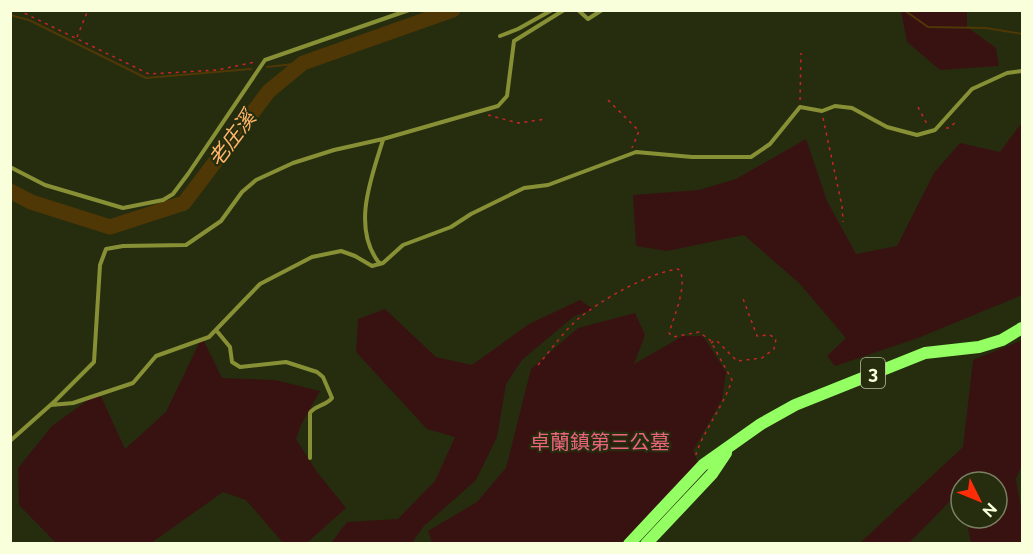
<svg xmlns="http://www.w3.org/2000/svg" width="1033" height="554" font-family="Raleway,'Noto Sans TC',sans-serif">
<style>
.green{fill:#381211}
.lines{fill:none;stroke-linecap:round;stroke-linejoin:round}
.stream{stroke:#4f3806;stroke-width:2}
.river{stroke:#4f3806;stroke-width:15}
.path{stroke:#c92526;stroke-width:1.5;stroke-dasharray:3 4.5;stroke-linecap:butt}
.lane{stroke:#889036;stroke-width:4}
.primary{stroke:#94ff62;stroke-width:12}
.labels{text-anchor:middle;stroke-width:4.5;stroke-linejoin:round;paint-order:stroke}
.shield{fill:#262d0f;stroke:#bac09e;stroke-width:1.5}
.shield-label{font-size:18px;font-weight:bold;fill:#f9ffdb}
.park-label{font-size:20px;fill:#ec637e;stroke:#262d0f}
.water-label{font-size:21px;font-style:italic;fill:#ffb669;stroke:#262d0f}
</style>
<rect width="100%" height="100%" fill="#262d0f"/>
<path class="green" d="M901,11H967V27L996,48L999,66L940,70L907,42Z
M1022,122V295L918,338L835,366L827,356L846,338L799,283L744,235L667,251L636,246L633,195L699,190L736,179L806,139L827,201L856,254L897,246L934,173L960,143L1000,152Z
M580,300L593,309L573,317L522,360L506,384L497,437L476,480L423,527L412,543H331L347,522L398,519L435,481L455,437L427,429L356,352L358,319L385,309L436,357L472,365L529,324Z
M635,313L645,335L634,364L683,336H703L726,372L722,399L693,451L699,465L621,543H432L428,531L477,502L506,468L531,369L578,328Z
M202,337L222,378L275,380L320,391L301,425L296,439L317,472L346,508L307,543H283L246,500L223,492L151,543H56L19,505L18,468L52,426L99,392L125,449L166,412Z
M1022,340V465L1016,479L1022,514V543H971L966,518H997V482H961V497L959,492L909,543H860L963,447L973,360Z"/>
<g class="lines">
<path class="stream" d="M904,10L928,27L986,28L1022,34
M10,15L29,20L146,78L251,69
M267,67L303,63"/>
<path class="river" d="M10,191L31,202L110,227L184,203L269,91L303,63L453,10"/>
<path class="path" d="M18,10L149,74L217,70L255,62
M77,37L88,10
M608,100L639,131L632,148
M800,100L801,53
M918,107L927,124
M488,115L518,123L546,119
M823,118L842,206L843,222
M946,128H949L957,121
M711,343L716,340L737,361L762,358L774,349L776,339L770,335L757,336L742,296
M538,365C551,350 563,332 578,319C601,300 648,273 678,269C690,280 673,319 669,333L673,337L699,332L710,340L732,380C723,407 705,428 696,454L697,456"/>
<path class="lane" d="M578,10L588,19L602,10
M500,36L518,29L552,10
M10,167L45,185L123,208L163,200L173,194L188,174L265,60L409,10
M380,264C351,229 371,178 383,140
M216,330L230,347L232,362L240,367L286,362L317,372L323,377L332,398C326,406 315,405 310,413V458
M51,405L73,403L133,383L156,356L209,337L260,284L312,257L341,251L355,256L372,266L383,263L403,245L451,227L471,214L524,188L548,185L636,152L692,157H751L770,144L800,107L822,111L835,106L852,108L887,127L917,135L935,130L972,89L1007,73L1022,71
M10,441L55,401L94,362L100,265L106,249L123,246L186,245L221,221L242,192L256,180L293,163L334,150L383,139L498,106L507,96L514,41L564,10"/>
<path class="primary" d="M629,544L703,465L761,424L795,405L925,353L979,347L1002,340L1022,328
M646,544L712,474L726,453"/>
</g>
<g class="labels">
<rect class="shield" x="861" y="358" width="24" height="30" rx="4.5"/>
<g class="shield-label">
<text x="873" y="379">3</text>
</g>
<g class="park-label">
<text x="600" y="449">卓蘭鎮第三公墓</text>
</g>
<g class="water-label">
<text transform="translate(232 139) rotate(-53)" y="7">老庄溪</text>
</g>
</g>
<rect width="1033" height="554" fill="none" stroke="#f9ffdb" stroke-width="24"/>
<g transform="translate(979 500) rotate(133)"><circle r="28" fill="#262d0f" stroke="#7a8161" stroke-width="1.5"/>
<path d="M0-4.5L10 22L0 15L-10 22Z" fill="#ff2d07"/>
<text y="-9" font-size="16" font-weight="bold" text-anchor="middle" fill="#f9ffdb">N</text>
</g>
</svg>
